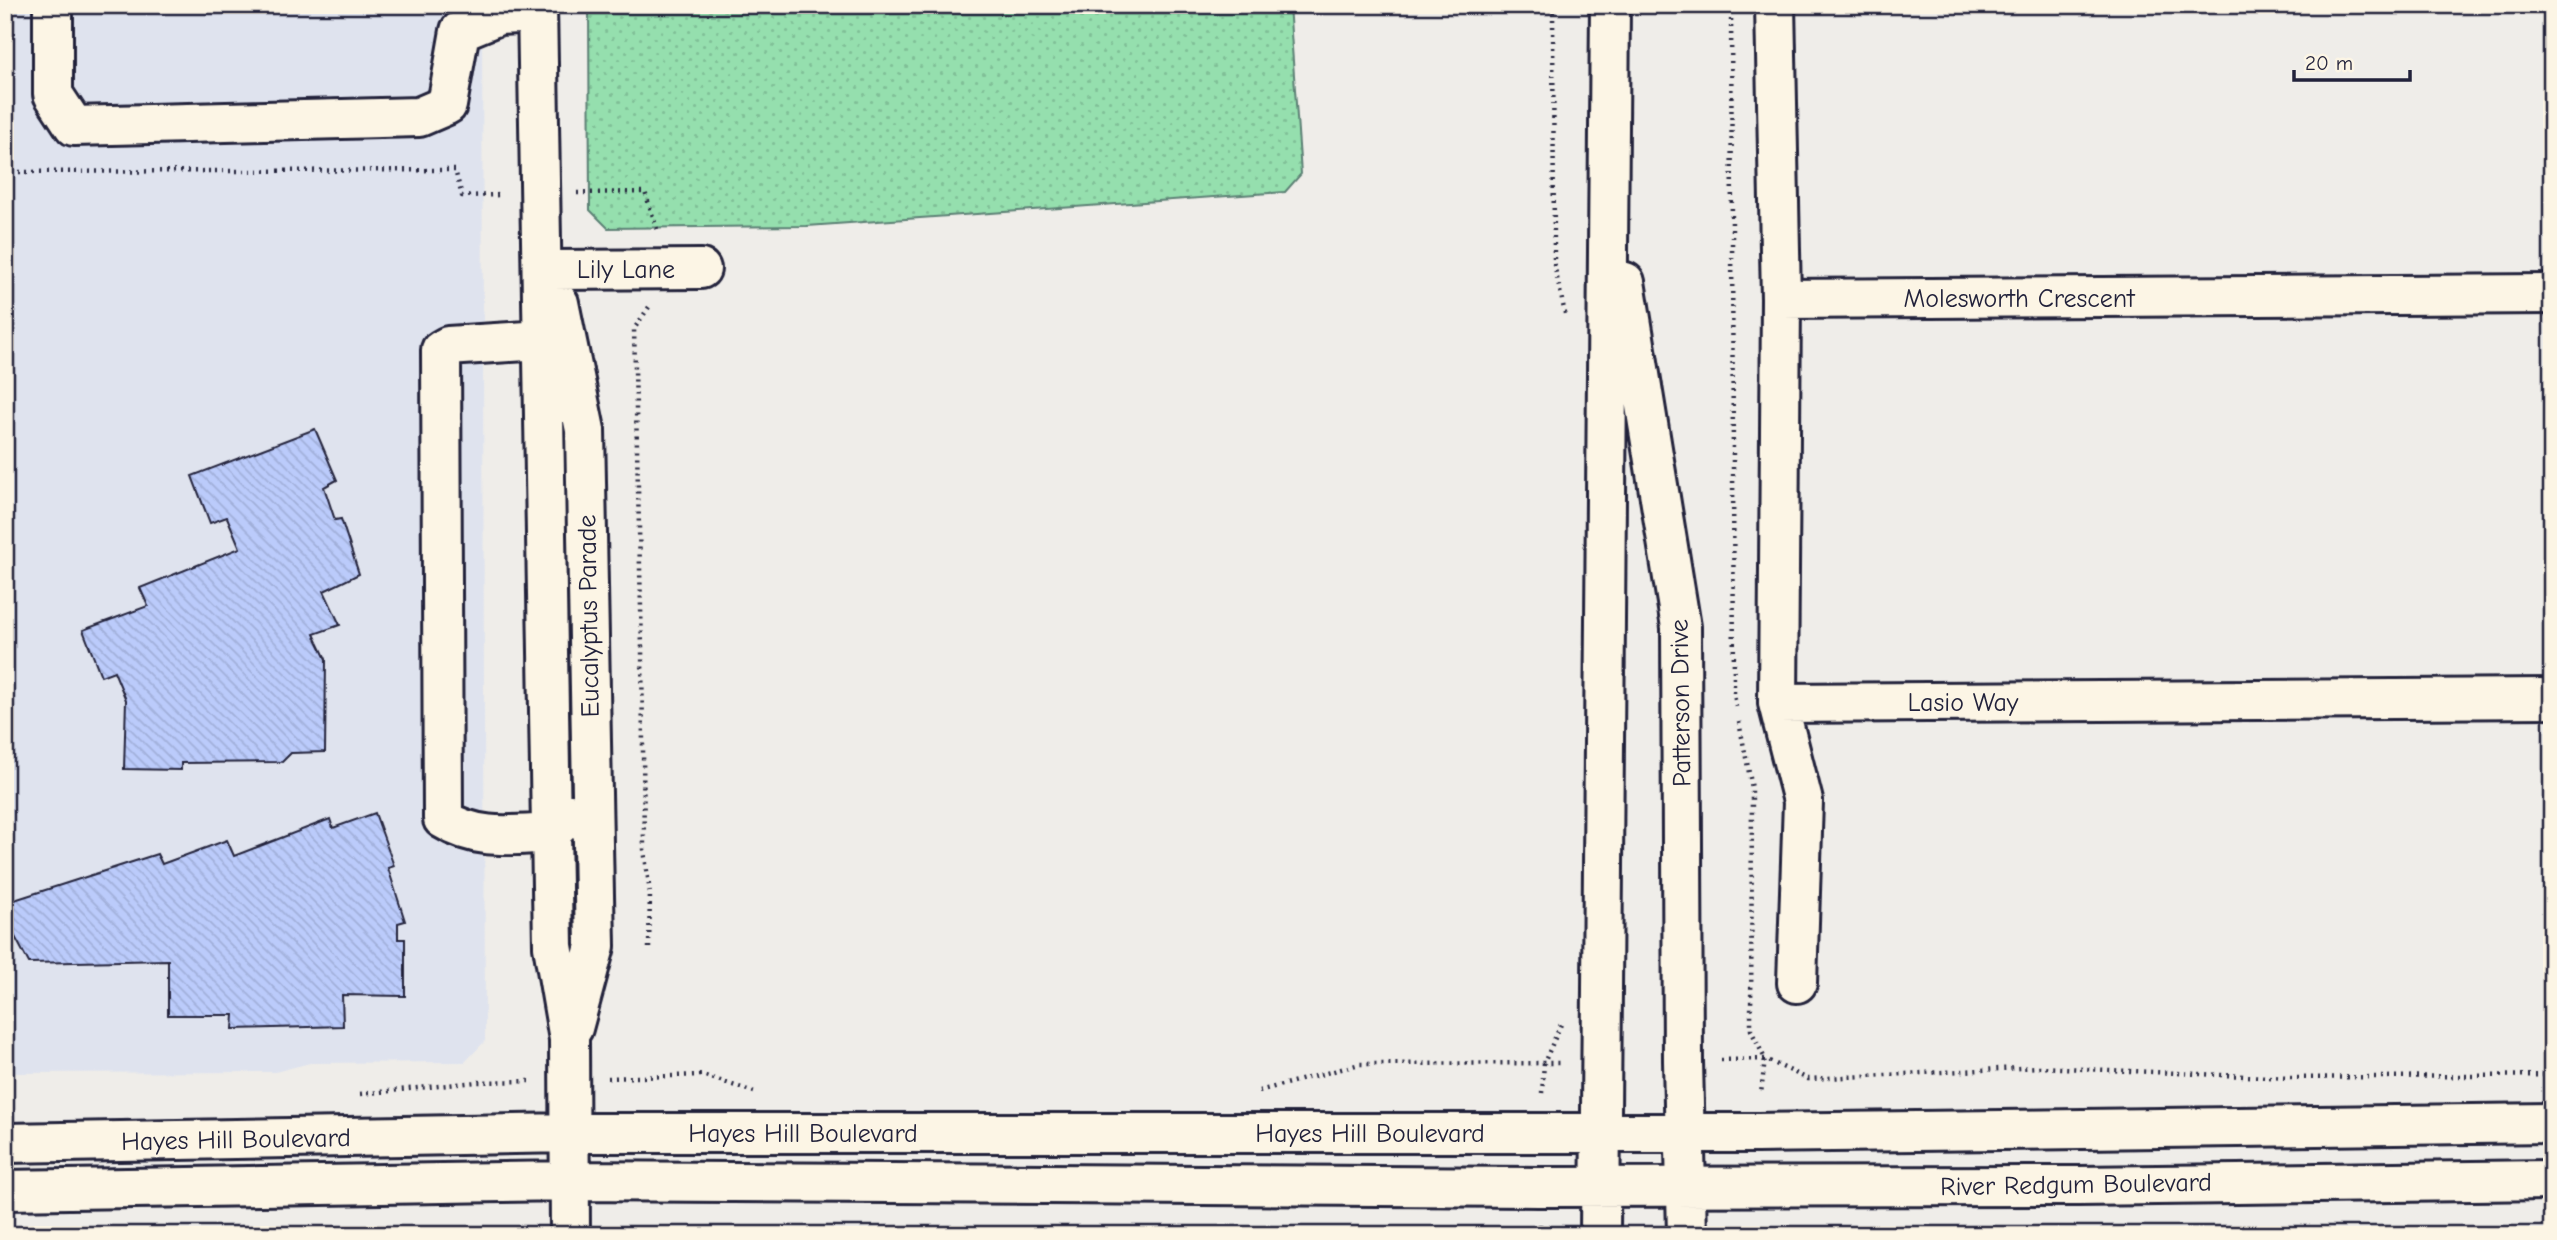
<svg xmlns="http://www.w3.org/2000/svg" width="2557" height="1240" font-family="'Comic Neue',sans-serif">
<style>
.built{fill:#dfe3ee}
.grass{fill:url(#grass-dots);stroke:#5c8074;stroke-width:2}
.building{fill:url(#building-back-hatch);stroke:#22223b;stroke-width:2}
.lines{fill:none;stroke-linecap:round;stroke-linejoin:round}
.minor-casing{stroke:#22223b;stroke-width:44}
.path{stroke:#22223b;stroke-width:4.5;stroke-dasharray:2 5;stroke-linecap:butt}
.minor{stroke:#fcf5e5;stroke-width:38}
.labels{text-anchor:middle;stroke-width:5;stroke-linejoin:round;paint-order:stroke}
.street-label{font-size:26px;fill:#22223b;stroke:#fcf5e5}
</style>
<defs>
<pattern id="grass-dots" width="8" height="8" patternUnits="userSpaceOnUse" patternTransform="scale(1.75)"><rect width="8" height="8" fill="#95dfae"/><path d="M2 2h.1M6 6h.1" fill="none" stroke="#80bf97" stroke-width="1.8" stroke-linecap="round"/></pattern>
<pattern id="building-back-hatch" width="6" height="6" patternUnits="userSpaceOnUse" patternTransform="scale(1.75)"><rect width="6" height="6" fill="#bbcbfb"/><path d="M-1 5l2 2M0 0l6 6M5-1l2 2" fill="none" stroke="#a0aed8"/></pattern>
</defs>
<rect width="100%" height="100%" fill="#efede9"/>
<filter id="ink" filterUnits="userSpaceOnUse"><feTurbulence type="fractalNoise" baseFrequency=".0143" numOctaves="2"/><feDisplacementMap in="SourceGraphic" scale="14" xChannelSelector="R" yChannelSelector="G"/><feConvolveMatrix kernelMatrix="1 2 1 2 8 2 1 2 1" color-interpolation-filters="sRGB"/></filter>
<g filter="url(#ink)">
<path class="built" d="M5,5H482L485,1041L465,1062L310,1063L275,1072L5,1073Z"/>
<path class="grass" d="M589,5H1289L1301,174L1285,192L807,226L608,228L590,210Z"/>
<path class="building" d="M315,429L337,480L324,487L335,520L341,519L359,574L324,591L340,625L314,634L326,659L325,752L291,753L282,762L181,763V770L124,769L126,700L114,671L101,676L83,630L148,606L140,588L240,548L227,517L210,523L192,476Z
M375,813L394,866L388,868L405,921L398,923V939H405V996L342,995L343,1026L233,1029L234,1015H168V960L29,963L5,918V903L157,854L162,864L227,840L234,856L330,819L333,828Z"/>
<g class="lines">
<g class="minor-casing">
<path id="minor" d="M53,5V94L74,126L419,117L447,105L460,31L499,15L537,13
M537,5L553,946L569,1039L570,1235
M1775,5L1781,299L2552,294
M552,270L701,269
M1625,282L1681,627L1683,1061L1687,1235
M1781,299L1778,703L2552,698
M559,303L585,430L592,793L595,946L573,1028
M565,348L542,340L448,346L441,350L443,819C478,841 512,835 551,833L570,814
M1778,703L1803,801L1797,983
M5,1143L570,1133H1757L2552,1123
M5,1190L570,1181L1539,1187L2078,1186L2552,1180
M1600,1235L1610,5"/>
</g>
<path class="path" d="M1553,5L1554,264L1566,318
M1731,5L1734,693L1736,707
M5,172L455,170L462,196L502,195
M577,193L645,192L658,232
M1739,722L1752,788L1751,1030L1765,1059L1761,1094
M649,948L650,893L644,849L642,648L634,329L649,307
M1721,1060L1765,1059L1808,1079L2039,1067L2291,1078L2552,1075
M608,1078L702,1075L754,1092
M1259,1091L1360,1064L1562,1063
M1542,1093L1544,1063L1562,1022
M360,1094L477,1082L529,1081
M1540,1224V1235"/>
<use href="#minor" class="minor"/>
</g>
</g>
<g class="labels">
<g class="street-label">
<text x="626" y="278">Lily Lane</text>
<text x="2019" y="307">Molesworth Crescent</text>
<text transform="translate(588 616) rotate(-91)" y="9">Eucalyptus Parade</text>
<text x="1963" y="711">Lasio Way</text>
<text transform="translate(1680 703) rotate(-91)" y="9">Patterson Drive</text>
<text x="803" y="1142">Hayes Hill Boulevard</text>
<text x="1370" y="1142">Hayes Hill Boulevard</text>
<text transform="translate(236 1139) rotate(-1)" y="9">Hayes Hill Boulevard</text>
<text transform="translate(2076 1184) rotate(-1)" y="9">River Redgum Boulevard</text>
</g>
</g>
<rect width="2557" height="1240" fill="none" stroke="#fcf5e5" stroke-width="28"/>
<rect x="14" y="14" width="2529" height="1212" fill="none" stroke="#22223b" stroke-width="2.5" filter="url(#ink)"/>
<path d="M2294 70v10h116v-10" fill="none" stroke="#22223b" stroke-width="3.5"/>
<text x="2305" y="70" font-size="21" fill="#22223b" stroke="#fcf5e5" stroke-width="5" paint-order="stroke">20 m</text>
</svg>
